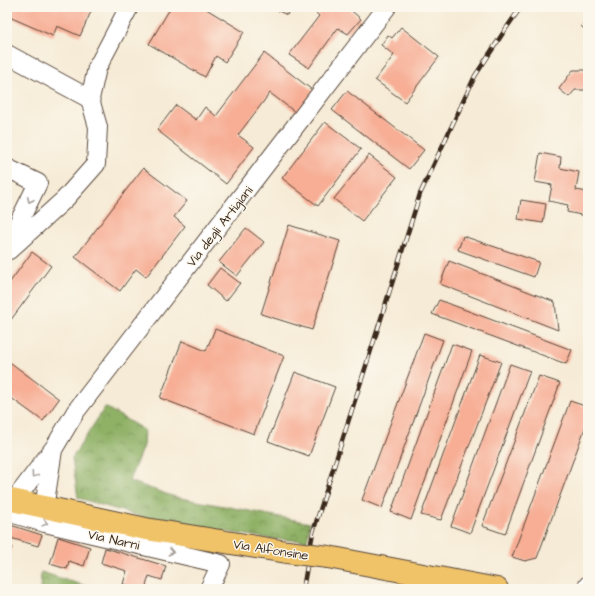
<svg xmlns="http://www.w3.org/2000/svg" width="595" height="596" font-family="'Architects Daughter',sans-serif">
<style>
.forest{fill:url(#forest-crowns);stroke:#656e42}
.building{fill:#f7ae95}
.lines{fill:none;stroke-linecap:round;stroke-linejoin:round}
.minor-casing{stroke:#57473a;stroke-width:20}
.major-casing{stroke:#57473a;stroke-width:24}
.minor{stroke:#fff;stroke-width:18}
.major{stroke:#f0c369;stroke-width:22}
.rail-casing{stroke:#3b2a1e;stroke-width:4.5}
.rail{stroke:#fbf7ec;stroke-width:3;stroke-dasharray:9;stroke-linecap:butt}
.major-bridge-casing{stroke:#57473a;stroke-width:24;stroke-linecap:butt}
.major-bridge{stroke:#f0c369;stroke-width:22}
.oneway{stroke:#a79f9a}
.labels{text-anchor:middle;stroke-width:3;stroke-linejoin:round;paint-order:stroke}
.street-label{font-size:13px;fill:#3b2a1e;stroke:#fbf7ec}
</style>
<defs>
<pattern id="forest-crowns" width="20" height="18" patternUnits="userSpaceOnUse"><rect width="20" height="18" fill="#8fb166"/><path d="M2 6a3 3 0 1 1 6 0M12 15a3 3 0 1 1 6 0" fill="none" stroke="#769053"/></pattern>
</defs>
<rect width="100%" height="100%" fill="#fbf7ec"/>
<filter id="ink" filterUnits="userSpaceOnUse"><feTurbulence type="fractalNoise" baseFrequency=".025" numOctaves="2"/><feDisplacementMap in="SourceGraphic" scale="8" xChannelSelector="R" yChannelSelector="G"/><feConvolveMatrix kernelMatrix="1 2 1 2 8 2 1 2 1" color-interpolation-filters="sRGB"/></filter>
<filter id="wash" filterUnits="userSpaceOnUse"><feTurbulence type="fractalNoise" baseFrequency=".012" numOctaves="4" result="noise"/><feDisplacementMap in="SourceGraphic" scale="16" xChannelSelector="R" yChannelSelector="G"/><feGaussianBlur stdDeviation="0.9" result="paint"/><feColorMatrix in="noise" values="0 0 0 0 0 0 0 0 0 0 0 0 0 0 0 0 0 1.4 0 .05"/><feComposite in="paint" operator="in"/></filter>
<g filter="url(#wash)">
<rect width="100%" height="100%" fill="#f6ebd6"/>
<path class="forest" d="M105,407L144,430L143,446L129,481L175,497L229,507L310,523L307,541L272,539L152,520L78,498L72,458Z
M41,572L95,589H40Z"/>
<g id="blocks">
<path class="building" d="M7,7H93L80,36L57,26L53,36L7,16Z
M171,7H203L244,32L225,62L216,56L205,77L149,44Z
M270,7H291L287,15Z
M318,7H347L361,19L348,34L338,28L309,68L289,55L319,16L314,11Z
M588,18V28L586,31L581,26Z
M401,27L439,57L405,102L375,80L394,55L381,45L388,35L392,38Z
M264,53L316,93L299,115L270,93L238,135L254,147L226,184L157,130L176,105L196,120L205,107L216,116Z
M573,70H588V90H575L569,97L559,89Z
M347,91L424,150L409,169L332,110Z
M325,122L361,149L318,206L282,178Z
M540,153L561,157L560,168L579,172L576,190L588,192V206L586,216L567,212L568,205L549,201L552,185L535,182Z
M369,155L397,177L362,221L334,199Z
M143,168L187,201L174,217L185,226L146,277L136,269L120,291L75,257Z
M521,200L546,204L543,223L518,219Z
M289,225L340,241L312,330L261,314Z
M246,228L264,242L237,276L219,262Z
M463,236L539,262L534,277L458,250Z
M32,252L51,266L7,325V286Z
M449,261L555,302L558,330L440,284Z
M220,268L240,283L226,301L207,285Z
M439,300L572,350L566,364L432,314Z
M215,329L284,356L254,434L160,398L182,341L206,351Z
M424,333L443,340L382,508L362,500Z
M452,344L472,351L411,520L391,512Z
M480,355L501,362L441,520L421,515Z
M7,360L59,399L43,421L7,395Z
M510,364L530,371L470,533L451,526Z
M295,372L335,387L309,456L268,441Z
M539,376L560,383L505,534L482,526Z
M570,401L588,407V420L537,558L525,561L512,557Z
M7,524L42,535L38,546L7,537Z
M58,537L90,547L84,566L69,561L67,569L50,564Z
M7,545L12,547L7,562Z
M105,548L166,566L162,580L149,576L145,589H135L136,588L123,584L127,571L101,563Z
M271,587L282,588V589H270Z"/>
</g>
</g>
<g filter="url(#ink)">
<use href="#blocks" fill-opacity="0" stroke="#57473a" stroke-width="1"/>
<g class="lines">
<g class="minor-casing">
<path id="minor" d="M7,54L90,99
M7,168L38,183L16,228L10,248
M9,250L65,199L96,164L98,127L90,99L97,68L129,7
M14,501L54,448L76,411L387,7
M44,508L53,450
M7,512L45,523L221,564L209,589
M586,589L588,585"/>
</g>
<g class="major-casing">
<path id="major" d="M7,499L146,529L287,552
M328,557L497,589"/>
</g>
<use href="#minor" class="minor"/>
<use href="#major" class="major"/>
<g class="rail-casing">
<path id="rail" d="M303,589L313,532L379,325L420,194L475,76L505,30L521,7"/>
</g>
<use href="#rail" class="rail"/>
<g class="major-bridge-casing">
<path id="major-bridge" d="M287,552L328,557"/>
</g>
<use href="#major-bridge" class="major-bridge"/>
</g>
<defs><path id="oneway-chevron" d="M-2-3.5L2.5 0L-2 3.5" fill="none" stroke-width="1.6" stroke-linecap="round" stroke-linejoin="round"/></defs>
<g class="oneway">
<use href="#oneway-chevron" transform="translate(30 200) rotate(115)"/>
<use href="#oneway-chevron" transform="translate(34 475) rotate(126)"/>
<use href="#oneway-chevron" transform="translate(45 523) rotate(15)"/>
<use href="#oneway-chevron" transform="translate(171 552) rotate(13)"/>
</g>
</g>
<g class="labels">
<g class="street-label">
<text transform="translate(219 226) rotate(-52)" y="5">Via degli Artigiani</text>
<text transform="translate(114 539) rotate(13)" y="5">Via Narni</text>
<text transform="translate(271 549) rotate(9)" y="5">Via Alfonsine</text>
</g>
</g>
<rect width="595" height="596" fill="none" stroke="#fbf7ec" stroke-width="24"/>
</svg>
